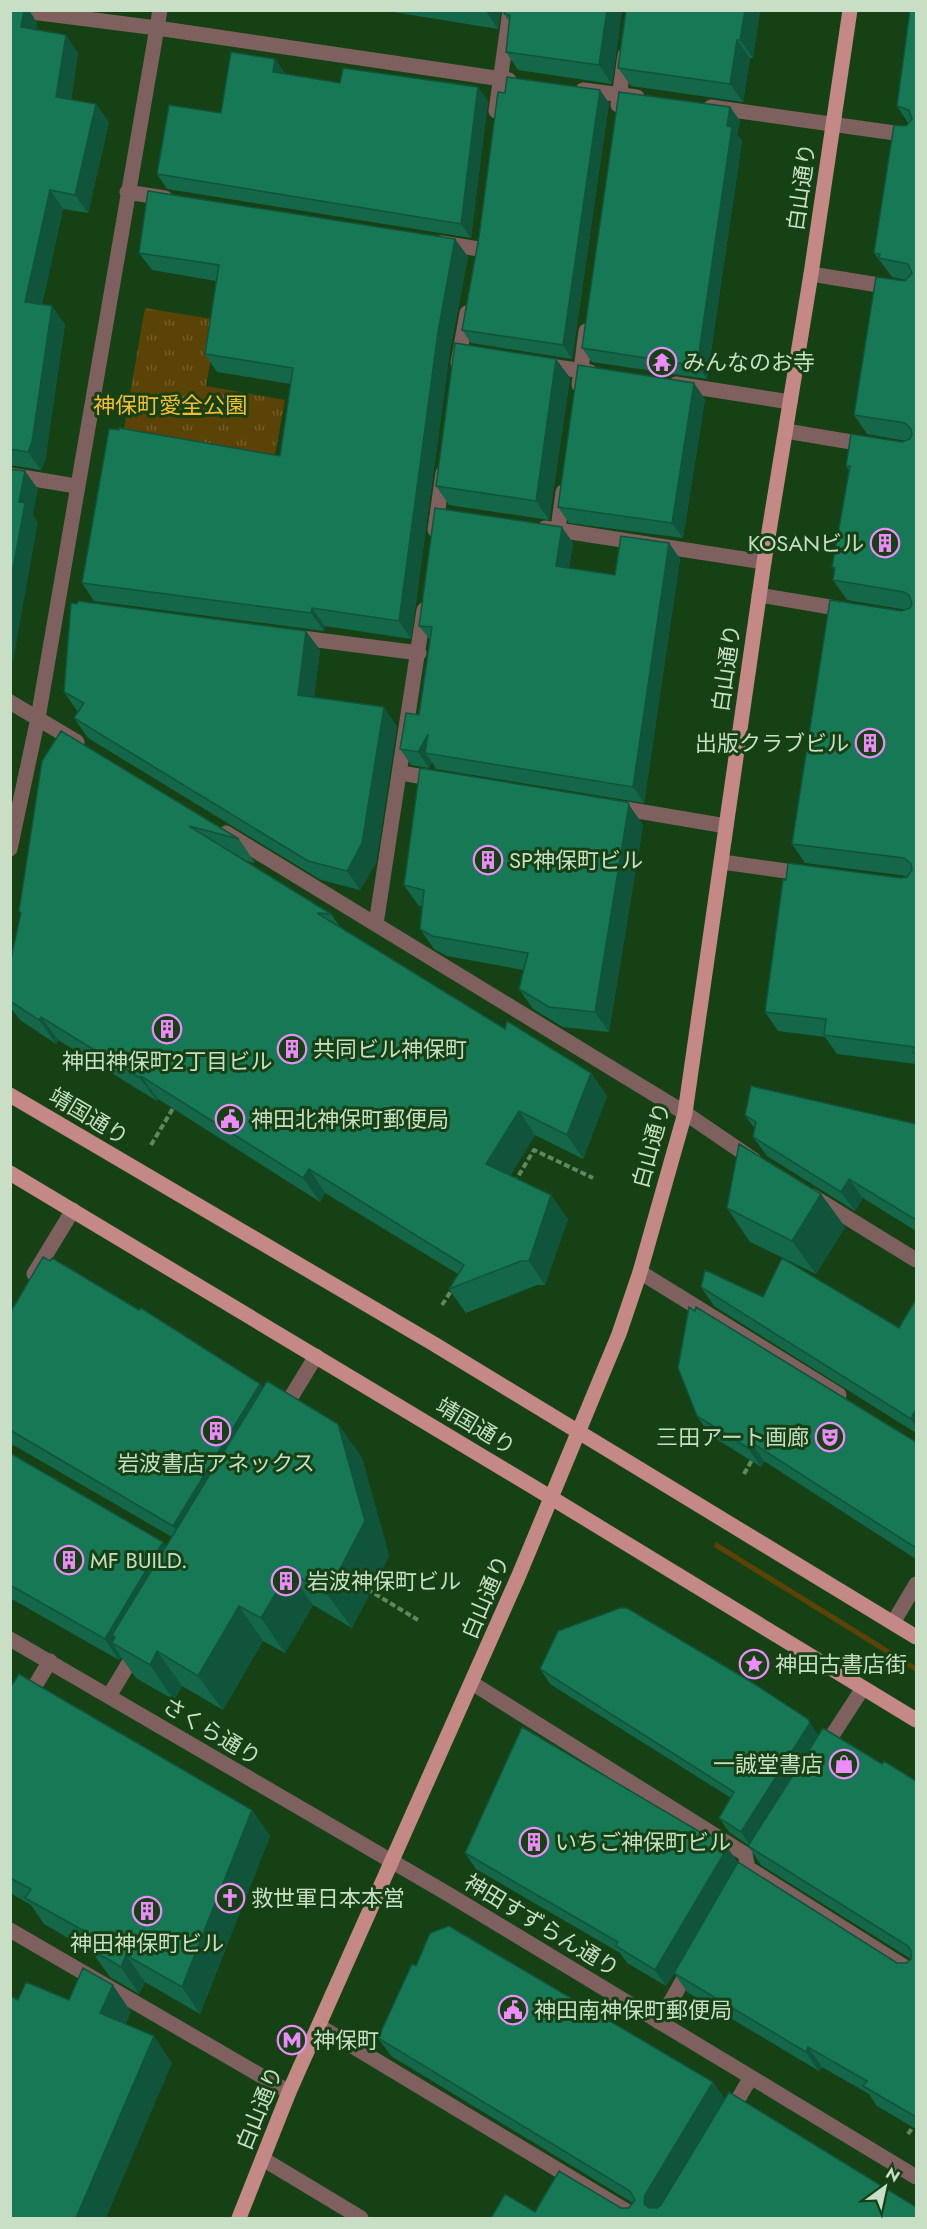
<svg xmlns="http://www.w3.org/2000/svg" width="927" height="2229" font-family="Jost,'Noto Sans JP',sans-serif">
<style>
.green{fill:#5b4206}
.park{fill:url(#park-tufts)}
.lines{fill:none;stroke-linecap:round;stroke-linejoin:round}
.path{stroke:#638661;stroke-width:4;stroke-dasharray:6 3;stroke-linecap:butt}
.lane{stroke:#7e615f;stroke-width:15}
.street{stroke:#7e615f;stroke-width:15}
.primary{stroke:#c48986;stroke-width:15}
.wall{fill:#146749}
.shaded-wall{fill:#10543c}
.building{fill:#177855;stroke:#10543c;stroke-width:1.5}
.labels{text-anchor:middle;stroke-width:6;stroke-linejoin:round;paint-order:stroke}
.street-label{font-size:22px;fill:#c8dfc5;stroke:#164114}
.poi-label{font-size:22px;fill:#c8dfc5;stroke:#164114;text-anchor:start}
.park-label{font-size:22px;fill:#f9bc2e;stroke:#164114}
</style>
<defs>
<pattern id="park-tufts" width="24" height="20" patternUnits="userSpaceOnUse" patternTransform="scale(1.5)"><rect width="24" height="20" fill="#5b4206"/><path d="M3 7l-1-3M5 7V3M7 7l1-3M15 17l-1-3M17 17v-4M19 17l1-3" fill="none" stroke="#715d29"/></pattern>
</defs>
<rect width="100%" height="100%" fill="#164114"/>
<path class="green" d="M716,1542L916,1666V1672L714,1547Z"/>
<path class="park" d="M145,308L218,320L206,386L285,400L273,466L122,440Z"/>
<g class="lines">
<path class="path" d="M151,1145L175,1105
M514,1183L534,1150L593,1178
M442,1305L453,1288
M744,1474L753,1458
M367,1589L418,1620
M908,2134L913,2127"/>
<path class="lane" d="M618,105L625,55
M127,192L165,198
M441,243L479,249
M811,274L916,291
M543,365L590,372
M676,384L790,402
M579,385L586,331
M786,431L869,445
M10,475L76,486
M558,529L563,492
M294,637L419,653
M401,773L436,779
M614,807L726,826
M640,1272L839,1395
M282,1412L316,1356
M893,1623L916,1584
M472,1683L745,1854L748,1868L916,1974
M109,1696L138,1648
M10,1727L50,1661
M822,1751L863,1688
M659,2022L691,1966
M319,2026L638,2218"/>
<path class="street" d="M16,10L157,28L509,80
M583,90L637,97
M711,107L916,136
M496,111L510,10
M458,363L467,313
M545,528L764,562
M435,530L443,473
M759,595L848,610
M10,702L77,742
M226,833L685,1113L754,1160
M10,849L38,718L160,10
M722,862L808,874
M376,924L424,610
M812,1196L916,1260
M34,1274L73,1210
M10,1639L448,1894L916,2177
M10,1930L289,2092
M730,2113L751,2077
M263,2159L361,2218"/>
<path class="primary" d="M10,1095L434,1344L916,1637
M10,1173L550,1497L916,1720
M239,2218L289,2092L519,1575L619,1334L640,1272L685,1113L764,562L811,274L850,10"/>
</g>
<path class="wall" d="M10,10H29L37,23L36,30L78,53L71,100L96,104L109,122L88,213L63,209L42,304L65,324L45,461L41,470L10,465Z
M381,10H501L498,29Z
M505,10H622L612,84L518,70L506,52L510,22L504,14Z
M626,10H760L753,58H750L743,102L631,86L618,68Z
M916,10V1064L837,1054L825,1037L778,1031L765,1012L901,878L907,876L805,863L792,844L902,611L907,610L847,600L833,580L835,571L832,567L849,471L846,466L906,441L867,434L854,415L906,280L892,277L874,253L906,126L908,123L897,106Z
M285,73V74L340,83L488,101L471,238L167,189L157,174L221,113Z
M609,103L572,359L471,343L462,330Z
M730,107L740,121L737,134L742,141L707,379L592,362L582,348Z
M455,239L468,257L450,350L411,639L325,626L324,631L94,601L82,583L280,456L291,384L217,372L205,354L216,281L152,270L139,253Z
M556,359L570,378L549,520L449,505L436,486Z
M705,399L683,538L569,523L558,507Z
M573,543L569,568L615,575L669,543L680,559L644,803L436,769L432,762L429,768L411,765L400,749L419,715L430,640L419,626Z
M320,650L314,697L397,726L376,863L360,890L321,880L88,738L74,718L78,712L64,692Z
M61,731L239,839L255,863L243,860L331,914L341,928L505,1029L591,1073L607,1096L583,1159L535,1135L510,1176L568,1219L545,1285H537L466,1313L449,1289L458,1274L325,1193L320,1202L158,1099L157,1101L58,1040L56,1044L20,1020L10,1007V963L21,914L19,911Z
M627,802L643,825L609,1032L563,1027L533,1009L519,989L523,970L447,956L434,949L420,929L422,907L418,905L404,885Z
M745,1115L916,1124V1231L863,1198L855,1211L767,1156L753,1137L755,1129Z
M821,1194L845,1227L816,1274L750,1242L727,1208Z
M701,1287L763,1297L899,1328L916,1299V1433L714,1306Z
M10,1313L260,1384L262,1388L338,1424L362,1458L389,1556L352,1628L313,1605L285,1653L263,1641L223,1710L182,1686L174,1700L136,1678L121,1657L119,1660L10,1598V1453L163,1542L166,1546L172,1537L15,1446L10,1445Z
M697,1416L916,1442V1559L764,1461L761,1467L710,1435Z
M540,1669L819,1735L916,1781V2129L877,2106L869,2094L822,2067L819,2071L687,1992L674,1973L666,1986L627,1963L620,1953L476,1869L465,1853L705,1835L725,1844L736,1860L737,1863L897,1963H906L911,1959L761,1865L748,1846V1845L729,1832L719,1818L731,1798L550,1684Z
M10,1681L13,1684L252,1810L270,1836L200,2014L145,1982L139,1994L110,1977L92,1952L44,1924L31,1905L10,1893Z
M416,1966L725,2099L916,2207L535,2212L629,2208L633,2203L391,2056L378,2038Z"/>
<path class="shaded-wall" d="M24,10H29L37,23L34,46L21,27Z
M485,10H501L498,29Z
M607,10H622L612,84L599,65Z
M745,10H760L753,58L740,40Z
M66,35L78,53L69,116L56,97Z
M737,40L750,58L743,102L730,84Z
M275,59L285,73L283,87L273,72Z
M478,87L488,101L471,238L461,224Z
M600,90L609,103L572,359L563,345Z
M96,104L109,122L88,213L75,195Z
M730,107L740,121L737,134L742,141L707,379L697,366Z
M50,190L63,209L38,320L25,302Z
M455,239L468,257L450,350L411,639L399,621L438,332Z
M52,306L65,324L45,461L41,470L28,452Z
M556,359L570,378L549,520L536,501Z
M694,383L705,399L683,538L672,523Z
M25,471L38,489L33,515L38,522L13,661L10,658V584L19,502Z
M562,527L573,543L567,582L556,566Z
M669,543L680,559L644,803L633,787Z
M312,608L325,626L324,631L311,613Z
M306,631L320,650L312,715L298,695Z
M384,707L397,726L376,863L360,890L347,871Z
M428,734L425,753L432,762L429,768L418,752Z
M627,802L643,825L609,1032L595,1012Z
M41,1017L58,1040L56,1044L39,1020Z
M591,1073L607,1096L583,1159L567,1135Z
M141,1076L158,1099L157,1101L140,1078Z
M519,1111L535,1135L503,1188L486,1164Z
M309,1169L325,1193L320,1202L303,1178Z
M849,1179L863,1198L855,1211L841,1192Z
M821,1194L845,1227L816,1274L792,1241Z
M551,1195L568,1219L545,1285L529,1261Z
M260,1384L274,1405L188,1547L173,1526Z
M916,1409V1427L911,1419Z
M338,1424L362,1458L389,1556L352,1628L327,1594Z
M751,1442L764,1461L761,1467L748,1448Z
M163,1542L178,1564L115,1637L112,1635L122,1649L112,1643L121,1657L119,1660L105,1639Z
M289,1571L313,1605L285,1653L261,1618Z
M239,1606L263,1641L223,1710L198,1676Z
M157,1651L182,1686L174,1700L150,1665Z
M808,1719L820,1738L750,1846L741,1832Z
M252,1810L270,1836L200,2014L182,1987Z
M725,1844L736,1860L738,1866L666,1986L655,1970Z
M126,1955L145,1982L139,1994L121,1967Z
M113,1985L131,2012L119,2040L100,2013Z
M154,2036L172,2063L106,2218H76Z
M808,2047L822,2067L819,2071L806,2052Z
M713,2082L726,2100L657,2218L644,2204L645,2195Z"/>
<path class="building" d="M10,10H24L21,27L66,35L56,97L96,104L75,195L50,190L25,302L52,306L32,442L28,452L10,449Z
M505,10H607L599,65L506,52L510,15L504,14Z
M626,10H745L740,40H737L730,84L618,68Z
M910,10H916V1054L913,1053L914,1047L824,1035L826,1019L765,1012L783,880H786L788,863L901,878L907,877L912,870L911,864L904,858L792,844L830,600L902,611L910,608L912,603L909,595L904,592L833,580L835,568L832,567L850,466H846L851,434L902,442L910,439L912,434L911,429L905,423L854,415L876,277L905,281L912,273L908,264L879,258L880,254L874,253L894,125L906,126L912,119L909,110L897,106Z
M231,52L275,59L273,72L340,83L343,68L478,87L461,224L157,174L169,105L221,113Z
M507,77L600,90L563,345L462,330L479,237L498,92L505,93Z
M619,92L730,107L727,126L732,127L697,366L582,348Z
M148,191L455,239L438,332L399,621L312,608L311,613L82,583L109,429L119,430V428L280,456L293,368L205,354L219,265L139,253Z
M455,343L556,359L536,501L436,486Z
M578,365L694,383L672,523L558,507Z
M10,469L25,471L19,502L25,503L10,584Z
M435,508L562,527L556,566L615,575L621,536L669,543L633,787L425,753L428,734L418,752L400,749L406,713L419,715L432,627L419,626Z
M78,601L306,631L298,695L384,707L362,843L347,871L308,861L74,718L84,703L64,692L71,603L77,604Z
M61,731L239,839L189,826L331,914L317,913L505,1029L507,1021L591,1073L567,1135L519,1111L486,1164L551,1195L529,1261H521L449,1289L464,1265L309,1169L303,1178L141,1076L140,1078L41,1017L39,1020L10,1001V963L21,913L19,911L42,761Z
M420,768L627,802L629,804L595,1012L549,1007L519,989L528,953L432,936L420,929L424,890L404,885Z
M751,1086L916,1124V1220L849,1179L841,1192L753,1137L756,1122L745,1115Z
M739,1144L821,1194L792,1241L727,1208Z
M43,1257L50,1261L52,1258L139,1310L141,1308L260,1384L173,1526L10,1430V1313Z
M782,1258L899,1328L916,1299V1409L911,1419L701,1287L705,1270L763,1297Z
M689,1307L695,1311L696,1307L916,1442V1548L751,1442L748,1448L697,1416L678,1368Z
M267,1381L338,1424L365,1521L327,1594L289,1571L261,1618L239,1606L198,1676L157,1651L150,1665L112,1643L115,1637L112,1635Z
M10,1453L163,1542L105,1639L10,1585Z
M620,1608H627L753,1683L808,1719L810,1723L741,1832L719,1818L734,1792L540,1669L558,1631Z
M19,1674L252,1810L182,1987L126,1955L121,1967L92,1950L97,1938L25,1898L31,1889L10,1878V1688Z
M522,1727L705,1835L707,1833L725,1844L726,1850L655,1970L616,1946L618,1942L465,1853Z
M823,1728L882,1764L884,1761L916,1781V2117L863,2086L867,2081L808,2047L806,2052L674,1973L738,1862L897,1963H906L911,1959V1951L908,1946L748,1846Z
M449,1926L713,2082L645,2195L644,2204L649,2208H657L661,2205L729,2092L916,2207V2218H491L505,2194L535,2212L559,2171L621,2208H629L635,2200L630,2191L378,2038L412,1964L416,1966L430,1933Z
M83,1968L113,1985L100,2013L154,2036L76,2218H10V1996L18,2000L26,1982L69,2000Z"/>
<defs>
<g id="temple-ring" transform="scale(1.5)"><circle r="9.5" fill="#164114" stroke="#ed8cf9" stroke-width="1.5"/><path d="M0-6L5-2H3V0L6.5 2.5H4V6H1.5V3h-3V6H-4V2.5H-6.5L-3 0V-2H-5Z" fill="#ed8cf9"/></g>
<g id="building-ring" transform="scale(1.5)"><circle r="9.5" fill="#164114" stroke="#ed8cf9" stroke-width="1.5"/><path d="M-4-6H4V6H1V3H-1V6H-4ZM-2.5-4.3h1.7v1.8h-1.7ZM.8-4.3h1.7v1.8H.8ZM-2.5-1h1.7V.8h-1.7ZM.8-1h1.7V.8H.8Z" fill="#ed8cf9"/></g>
<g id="civic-ring" transform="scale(1.5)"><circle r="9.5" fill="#164114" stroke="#ed8cf9" stroke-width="1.5"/><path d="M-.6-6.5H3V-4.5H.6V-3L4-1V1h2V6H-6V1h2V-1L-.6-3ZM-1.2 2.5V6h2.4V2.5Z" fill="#ed8cf9"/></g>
<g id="theatre-ring" transform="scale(1.5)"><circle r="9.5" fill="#164114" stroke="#ed8cf9" stroke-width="1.5"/><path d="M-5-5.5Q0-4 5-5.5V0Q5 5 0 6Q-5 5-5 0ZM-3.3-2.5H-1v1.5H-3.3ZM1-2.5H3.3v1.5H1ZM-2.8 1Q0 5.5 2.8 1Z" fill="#ed8cf9"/></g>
<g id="sight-ring" transform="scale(1.5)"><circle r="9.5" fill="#164114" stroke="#ed8cf9" stroke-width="1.5"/><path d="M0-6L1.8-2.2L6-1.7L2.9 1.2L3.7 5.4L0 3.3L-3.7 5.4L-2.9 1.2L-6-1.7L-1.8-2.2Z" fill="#ed8cf9"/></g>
<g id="shop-ring" transform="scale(1.5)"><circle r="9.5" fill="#164114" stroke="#ed8cf9" stroke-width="1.5"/><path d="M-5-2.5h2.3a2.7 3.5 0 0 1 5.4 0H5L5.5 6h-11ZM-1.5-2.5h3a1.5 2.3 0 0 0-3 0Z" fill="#ed8cf9"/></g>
<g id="church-ring" transform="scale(1.5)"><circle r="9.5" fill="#164114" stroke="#ed8cf9" stroke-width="1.5"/><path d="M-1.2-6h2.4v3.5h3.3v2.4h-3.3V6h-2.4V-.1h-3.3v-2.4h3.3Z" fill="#ed8cf9"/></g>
<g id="metro-ring" transform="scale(1.5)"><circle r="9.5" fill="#164114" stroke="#ed8cf9" stroke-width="1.5"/><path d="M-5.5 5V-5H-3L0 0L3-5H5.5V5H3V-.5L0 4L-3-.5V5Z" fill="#ed8cf9"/></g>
</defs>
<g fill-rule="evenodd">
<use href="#temple-ring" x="662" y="362"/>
<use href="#building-ring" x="885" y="543"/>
<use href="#building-ring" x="870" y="743"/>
<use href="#building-ring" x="488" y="860"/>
<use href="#building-ring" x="167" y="1029"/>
<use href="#building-ring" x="292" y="1049"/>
<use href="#civic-ring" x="230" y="1119"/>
<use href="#building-ring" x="216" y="1431"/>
<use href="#theatre-ring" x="830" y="1437"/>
<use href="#building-ring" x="69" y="1560"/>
<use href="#building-ring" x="286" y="1581"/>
<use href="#sight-ring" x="754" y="1664"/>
<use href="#shop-ring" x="844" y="1764"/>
<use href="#building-ring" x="534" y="1842"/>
<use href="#church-ring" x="230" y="1898"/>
<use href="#building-ring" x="147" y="1911"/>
<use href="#civic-ring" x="513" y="2010"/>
<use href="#metro-ring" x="292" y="2040"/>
</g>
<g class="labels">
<g class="street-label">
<text transform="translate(801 187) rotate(-82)" y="8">白山通り</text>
<text transform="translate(726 668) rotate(-82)" y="8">白山通り</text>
<text transform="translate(89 1116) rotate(31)" y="8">靖国通り</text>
<text transform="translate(651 1145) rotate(-75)" y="8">白山通り</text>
<text transform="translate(476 1426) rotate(31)" y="8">靖国通り</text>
<text transform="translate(485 1597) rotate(-67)" y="8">白山通り</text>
<text transform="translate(212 1731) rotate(31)" y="8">さくら通り</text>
<text transform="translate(542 1925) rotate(31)" y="8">神田すずらん通り</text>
<text transform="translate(259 2108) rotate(-68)" y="8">白山通り</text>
</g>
<g class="poi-label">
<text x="683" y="370">みんなのお寺</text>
<text x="864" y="551" text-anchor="end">KOSANビル</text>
<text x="849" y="751" text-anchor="end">出版クラブビル</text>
<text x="509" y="868">SP神保町ビル</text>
<text x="313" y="1057">共同ビル神保町</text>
<text x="167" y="1069" text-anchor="middle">神田神保町2丁目ビル</text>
<text x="251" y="1127">神田北神保町郵便局</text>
<text x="809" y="1445" text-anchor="end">三田アート画廊</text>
<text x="216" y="1471" text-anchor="middle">岩波書店アネックス</text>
<text x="90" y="1568">MF BUILD.</text>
<text x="307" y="1589">岩波神保町ビル</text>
<text x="775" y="1672">神田古書店街</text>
<text x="823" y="1772" text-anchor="end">一誠堂書店</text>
<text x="555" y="1850">いちご神保町ビル</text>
<text x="251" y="1906">救世軍日本本営</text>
<text x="147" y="1951" text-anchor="middle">神田神保町ビル</text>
<text x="534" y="2018">神田南神保町郵便局</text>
<text x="313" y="2048">神保町</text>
</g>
<g class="park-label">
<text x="170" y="413">神保町愛全公園</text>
</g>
</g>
<rect width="927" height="2229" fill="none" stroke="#c8dfc5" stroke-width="24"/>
<g transform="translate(885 2187) rotate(33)" stroke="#164114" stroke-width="4.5" paint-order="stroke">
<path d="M0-4.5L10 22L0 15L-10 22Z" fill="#c8dfc5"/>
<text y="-9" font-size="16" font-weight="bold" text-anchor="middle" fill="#c8dfc5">N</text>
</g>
</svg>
